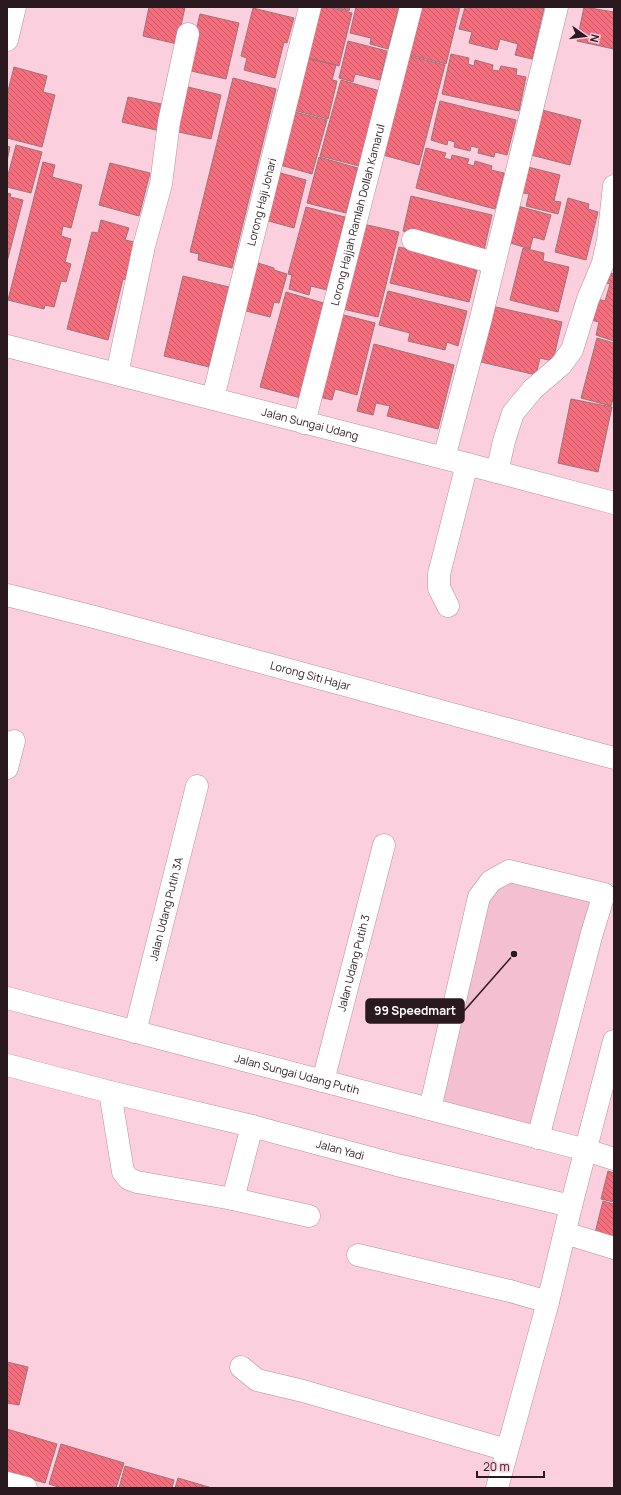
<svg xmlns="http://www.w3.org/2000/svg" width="621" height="1495" font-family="Manrope,sans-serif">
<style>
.built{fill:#f3bfd1}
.building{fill:url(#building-back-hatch);stroke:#9f7476}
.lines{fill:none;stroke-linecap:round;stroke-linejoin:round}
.minor-casing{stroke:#b88e9d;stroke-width:23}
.minor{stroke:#fff;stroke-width:22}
.labels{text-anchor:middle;stroke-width:3.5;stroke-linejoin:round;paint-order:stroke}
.street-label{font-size:11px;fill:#2a1a20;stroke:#fbcfde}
.leader{fill:none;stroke:#2a1a20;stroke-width:1.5}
.callout-dot{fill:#2a1a20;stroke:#fbcfde;stroke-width:1.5}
.callout{fill:#2a1a20;stroke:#2a1a20;stroke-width:1.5}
.callout-label{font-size:12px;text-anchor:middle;font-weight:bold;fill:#fff}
</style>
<defs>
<pattern id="building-back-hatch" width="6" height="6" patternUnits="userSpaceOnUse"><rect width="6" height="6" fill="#f56e7d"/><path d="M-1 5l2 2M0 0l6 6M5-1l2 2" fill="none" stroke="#c75a66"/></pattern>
</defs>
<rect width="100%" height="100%" fill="#fbcfde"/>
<path class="built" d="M512,879L595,896L535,1129L439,1104L486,900L494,888Z"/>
<path class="building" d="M149,7H185L177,44L143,36Z
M313,7H328L352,13L339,66L300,56Z
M332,7H350L349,11Z
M356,7H399L388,49L370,44L371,38L350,33Z
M418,7H460L446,64L406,54Z
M465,7L544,8L532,59L515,55L518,44L500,39L497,50L469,43L472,32L459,29Z
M584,7L614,12V49L577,41Z
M253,8L294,18L287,43L284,42L275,78L244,70L247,58L241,56Z
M200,14L239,23L226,79L187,70Z
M348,41L387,51L380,80L355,74L353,82L339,78Z
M402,54L445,65L419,165L376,153Z
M451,54L469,58L468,64L474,66L475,60L493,65L492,70L499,71L501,66L517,69L516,75L526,77L519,111L442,94Z
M306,58L336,65L332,80L337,81L328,119L293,110Z
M14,67L47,76L43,92L55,95L42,147L7,138V95Z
M233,78L276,89L232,268L198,260L199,254L190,252Z
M341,80L380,91L359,166L320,156Z
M184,86L221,95L211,139L174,131Z
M128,97L166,105L160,131L122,122Z
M440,101L516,120L507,155L495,152L494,157L478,153L479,148L471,146L470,151L454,147L455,142L448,140L447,145L431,140Z
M287,110L327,120L312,174L273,163Z
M542,110L581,120L570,165L531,155Z
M16,145L42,152L31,193L7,187V179Z
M7,146L10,147L7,161Z
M426,148L446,153L444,158L451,160L452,155L469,159L467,164L474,166L475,161L492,166L491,170L504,173L495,209L416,188Z
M319,157L358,168L346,213L307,203Z
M43,162L55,165L52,177L82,185L71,228L63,226L61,236L71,239L65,262L71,264L66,282L61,281L54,307L45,305L44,309L8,300Z
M110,163L150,173L139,216L99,205Z
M524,166L560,175L554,201L561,202L558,214L526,206L529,194L518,192Z
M277,172L306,180L294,228L265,220Z
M7,193L11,194L10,197L23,200L7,262Z
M411,196L492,215L484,250L403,231Z
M568,198L589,204L588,209L598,212L586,260L555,252Z
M514,205L551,215L544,240L533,237L530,249L504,241Z
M306,207L345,217L327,290L311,286L309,295L289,289L292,275L288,274Z
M101,220L129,228L125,240L139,243L129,281L123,279L108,340L67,329L92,232L98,233Z
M358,223L399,232L378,317L338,308Z
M399,247L478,266L469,302L390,283Z
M523,248L544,253L543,261L569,267L558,312L510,300Z
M255,262L274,268V270L287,274L279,303L274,302L270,317L242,310Z
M614,270V341L596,335L599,322L591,320L597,299L605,301L610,284L600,281L603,271L613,274Z
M183,276L229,287L209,367L164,356Z
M388,291L467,311L458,346L447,342L445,350L408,341L410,333L379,325Z
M286,292L327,304L301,398L260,387Z
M487,305L562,322L553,361L540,358L536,375L481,362L483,353Z
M336,313L375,323L357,395L335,389L332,400L315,396Z
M597,338L614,343V395L611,406L581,398Z
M374,344L454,365L438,429L387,416L390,406L376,403L373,415L357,411Z
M571,399L612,407L598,472L558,463Z
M608,1171L614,1173V1202L601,1199Z
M603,1201L614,1204V1238L595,1233Z
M7,1362L28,1367L19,1405L7,1403Z
M7,1429L57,1444L45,1483L7,1472Z
M61,1444L124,1463L116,1488H61L49,1484Z
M125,1466L174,1480L172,1488H119Z
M178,1478L212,1488H175Z"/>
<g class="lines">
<g class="minor-casing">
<g id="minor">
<path d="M7,40L15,7"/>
<path d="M413,240L494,263"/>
<path id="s1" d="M7,346L467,464L614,503"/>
<path d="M117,374L144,246L161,184L169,122L188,34"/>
<path id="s2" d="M213,398L310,7"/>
<path id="s3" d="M304,423L411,7"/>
<path d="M444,458L480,322L557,7"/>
<path d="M497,472L504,441L513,413L533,389L561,365L572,350L588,299L603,263L608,240L614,186"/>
<path id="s4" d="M7,595L94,617L614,758"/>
<path d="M448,606L439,588V574L467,464"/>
<path d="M7,768L14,741"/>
<path id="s5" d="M7,998L586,1150L614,1159"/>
<path id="s6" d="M135,1032L197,786"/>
<path id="s7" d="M7,1065L110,1092L252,1126L397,1165L571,1206"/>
<path id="s8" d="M323,1081L384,845"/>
<path d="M110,1092L123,1172L129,1179L137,1182L233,1199"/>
<path d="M430,1109L479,897L491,881L509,871L604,894L592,933L538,1138"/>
<path d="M252,1126L233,1199L309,1216"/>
<path d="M565,1233L614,1248"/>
<path d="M358,1255L510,1291L548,1302"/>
<path d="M241,1367L257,1380L303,1391L507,1450"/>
<path d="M7,1483L26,1488"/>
<path d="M497,1488L548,1302L571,1206L614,1041"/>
</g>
</g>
<use href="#minor" class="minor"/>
</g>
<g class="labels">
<g class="street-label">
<text dy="4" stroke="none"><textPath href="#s2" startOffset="202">Lorong Haji Johari</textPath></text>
<text dy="4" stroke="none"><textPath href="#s3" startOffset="215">Lorong Hajjah Ramlah Dollah Kamarul</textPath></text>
<text dy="4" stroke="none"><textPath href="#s1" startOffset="313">Jalan Sungai Udang</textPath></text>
<text dy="4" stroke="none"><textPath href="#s4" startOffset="314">Lorong Siti Hajar</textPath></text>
<text dy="4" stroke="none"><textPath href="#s6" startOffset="127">Jalan Udang Putih 3A</textPath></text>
<text dy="4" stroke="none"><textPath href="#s8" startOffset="122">Jalan Udang Putih 3</textPath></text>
<text dy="4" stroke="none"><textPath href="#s5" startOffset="300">Jalan Sungai Udang Putih</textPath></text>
<text dy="4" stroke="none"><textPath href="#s7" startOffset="344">Jalan Yadi</textPath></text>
</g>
</g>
<path class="leader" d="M514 954L464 1011"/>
<circle class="callout-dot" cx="514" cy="954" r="4"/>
<rect class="callout" x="366" y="999" width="98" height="24" rx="4"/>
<g class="callout-label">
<text x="415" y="1015">99 Speedmart</text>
</g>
<rect width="621" height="1495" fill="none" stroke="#2a1a20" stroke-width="16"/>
<g transform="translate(585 36) rotate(104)" stroke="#fbcfde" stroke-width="3" paint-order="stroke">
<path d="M0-3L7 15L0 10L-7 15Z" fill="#2a1a20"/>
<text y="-6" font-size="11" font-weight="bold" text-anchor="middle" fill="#2a1a20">N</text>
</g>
<path d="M477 1471v6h67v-6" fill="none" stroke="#2a1a20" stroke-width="2"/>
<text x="483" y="1471" font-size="12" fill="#2a1a20" stroke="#fbcfde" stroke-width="3" paint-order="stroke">20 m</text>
</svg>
